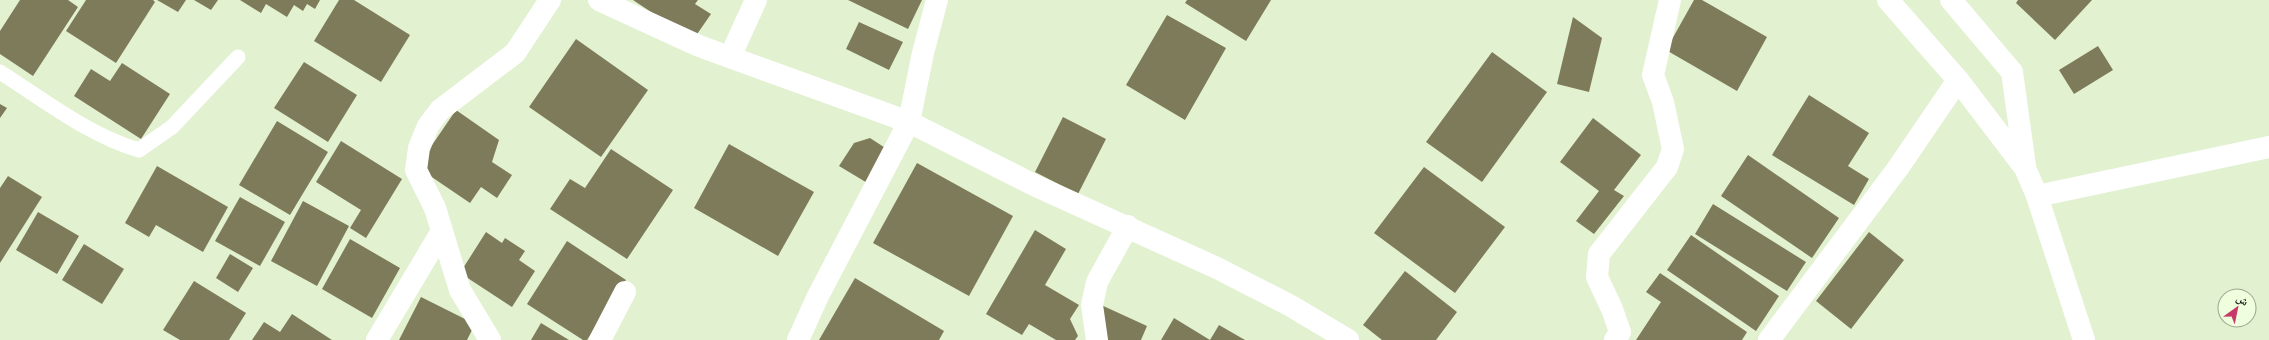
<svg xmlns="http://www.w3.org/2000/svg" width="2269" height="340" font-family="Commissioner,'Noto Naskh Arabic',sans-serif">
<style>
.building{fill:#7e7b5a}
.lines{fill:none;stroke-linecap:round;stroke-linejoin:round}
.service{stroke:#fff;stroke-width:15}
.minor{stroke:#fff;stroke-width:22}
</style>
<rect width="100%" height="100%" fill="#e2f1d0"/>
<path class="building" d="M20,0H68L78,7L33,76L0,54V31Z
M86,0H153L155,2L116,63L66,31Z
M157,0H186L178,12Z
M194,0H218L211,10Z
M240,0H320L315,9L307,4L303,11L294,5L287,17L266,4L261,13Z
M339,0H354L410,35L381,82L314,41Z
M633,0H698L695,4L711,14L693,40Z
M848,0H922L908,29Z
M1187,0H1271L1246,41L1185,3Z
M1694,0H1702L1767,37L1737,91L1666,50Z
M2018,0H2092L2055,40L2016,3Z
M1167,15L1226,48L1185,120L1126,85Z
M1573,17L1602,38L1589,92L1557,84Z
M859,22L903,42L889,70L846,49Z
M576,39L648,90L601,157L529,107Z
M2098,46L2113,70L2074,94L2059,70Z
M1492,52L1547,92L1482,182L1426,142Z
M304,62L357,95L328,142L274,108Z
M122,63L170,94L141,139L74,96L91,69L110,81Z
M1809,95L1869,133L1848,166L1869,179L1854,205L1772,155Z
M0,104L7,108L0,118Z
M456,110L499,140L492,162L512,175L497,198L481,187L470,203L417,167Z
M1063,117L1106,139L1078,194L1035,172Z
M1593,118L1641,155L1614,190L1624,196L1594,234L1576,221L1599,191L1560,162Z
M277,121L328,152L290,215L239,185Z
M870,138L890,151L869,184L839,166L854,143Z
M341,141L402,179L366,238L350,228L361,210L316,182Z
M729,144L814,192L778,256L694,208Z
M611,149L673,190L627,259L550,209L570,179L585,188Z
M1748,155L1839,218L1812,258L1721,196Z
M917,163L1013,216L969,296L873,243Z
M157,166L228,207L203,252L156,225L149,237L125,223Z
M1424,167L1505,227L1455,293L1374,233Z
M8,176L42,197L0,263V188Z
M240,197L285,222L260,266L215,241Z
M303,201L349,226L317,286L271,261Z
M1713,204L1806,262L1787,291L1695,234Z
M38,212L79,236L57,274L16,250Z
M1035,230L1066,249L1045,285L1079,305L1070,319L1078,336L1075,340H1056L1029,324L1022,335L986,314Z
M486,232L502,243L505,238L525,251L519,260L535,271L512,307L460,273Z
M1869,232L1904,260L1851,329L1816,301Z
M1691,235L1779,296L1756,331L1667,270Z
M350,239L400,268L372,318L322,289Z
M567,241L626,280L587,340H583L527,304Z
M84,244L124,269L102,304L62,280Z
M230,254L253,268L238,292L216,278Z
M1405,271L1457,312L1436,340H1382L1363,325Z
M1660,273L1747,332L1742,340H1636L1661,302L1646,292Z
M855,278L944,331L939,340H819Z
M194,281L246,313L229,340H180L163,330Z
M421,297L475,324L467,340H399Z
M1099,304L1147,326L1141,340H1105Z
M292,314L332,340H252L264,322L280,332Z
M1174,318L1210,340L1219,325L1245,340H1161Z
M541,323L569,340H531Z"/>
<g class="lines">
<path class="service" d="M0,72C44,100 88,135 139,150L172,127L238,57"/>
<path class="minor" d="M599,0L699,46L909,122L1036,186L1217,268L1291,306L1348,340
M1888,0L1958,80L2025,168L2037,196L2084,340
M1951,0L2012,72L2025,166
M730,57L756,0
M2037,196L2269,147
M377,340L442,231
M490,340L460,290L435,208L416,170L419,148L428,126L440,110L515,53L550,0
M600,340L625,292
M798,340L818,296L909,122L923,53L937,0
M1097,340L1092,305L1097,282L1128,226
M1615,340L1620,332L1612,309L1597,277L1599,254L1667,167L1673,149L1663,102L1653,75L1670,0
M1769,340L1898,168L1958,80"/>
</g>
<g transform="translate(2237 308) rotate(33)"><circle r="19" fill="#efffdd" stroke="#9ba78e"/>
<path d="M0-3L7 15L0 10L-7 15Z" fill="#c73968"/>
<text y="-6" font-size="11" font-weight="bold" text-anchor="middle" fill="#1e2317">ش</text>
</g>
</svg>
